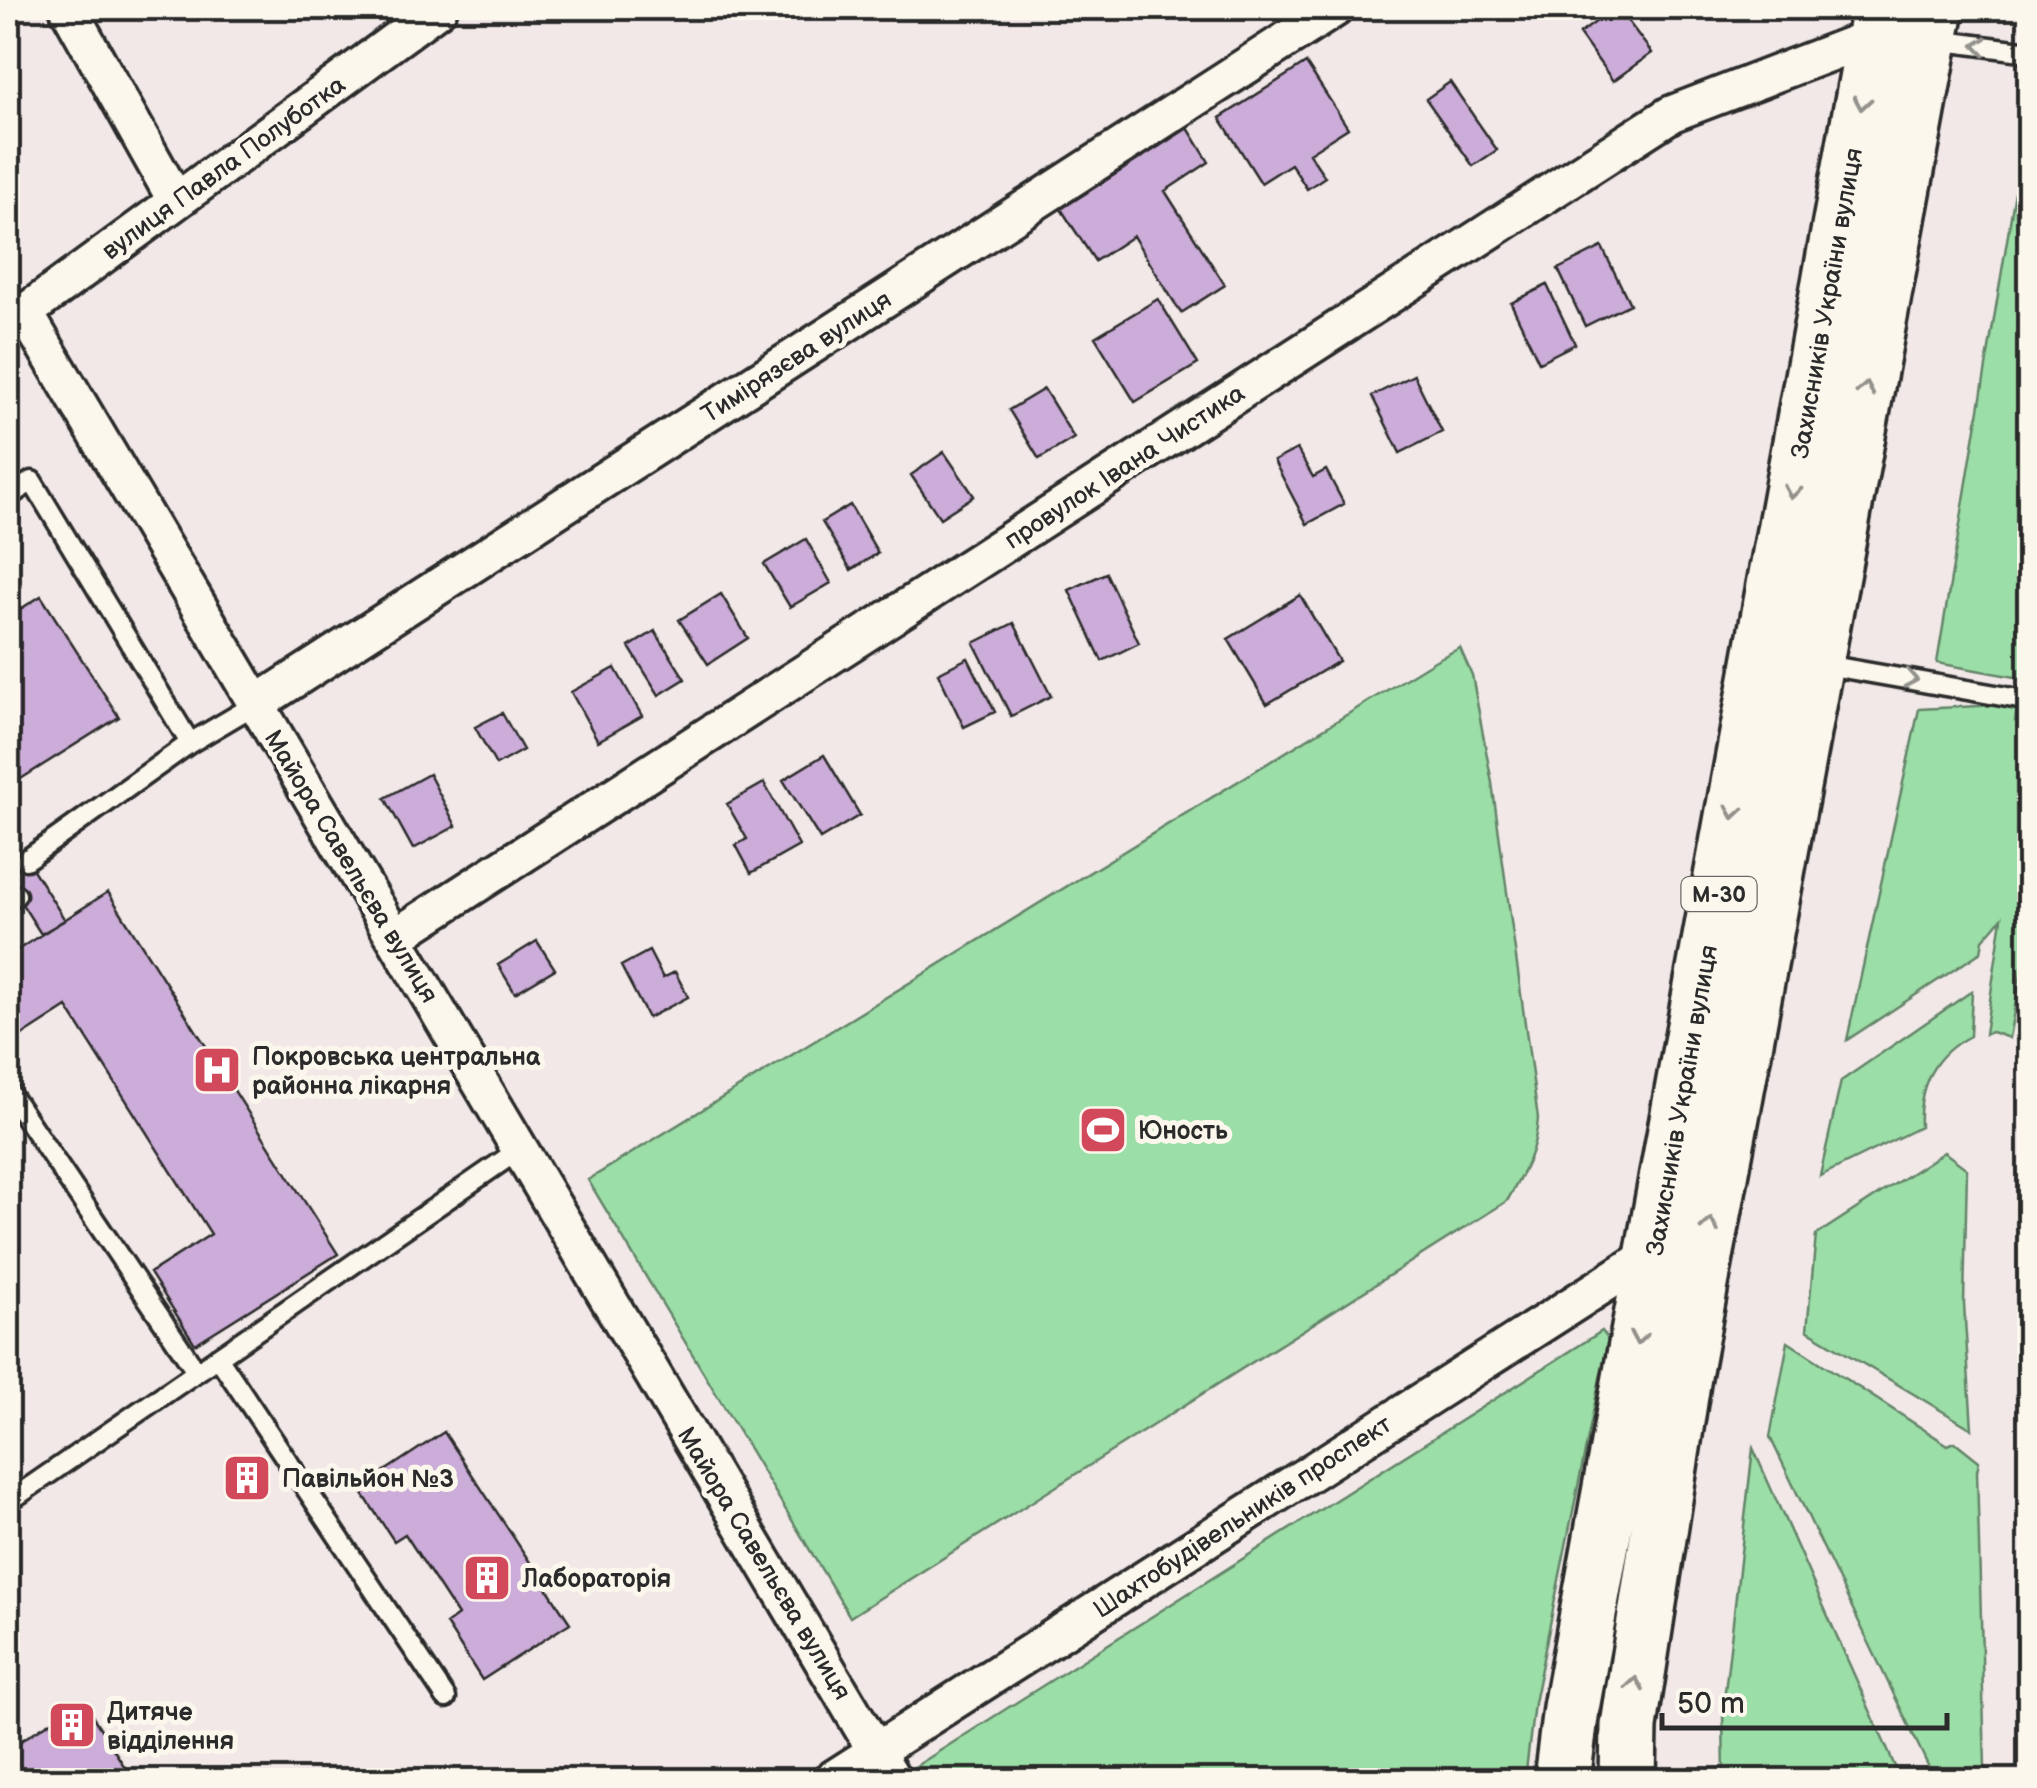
<svg xmlns="http://www.w3.org/2000/svg" width="2037" height="1788" font-family="'Balsamiq Sans',sans-serif">
<style>
.green{fill:#9cdea7;stroke:#648469;stroke-width:2.5}
.building{fill:#ccacd8;stroke:#2b2b2b;stroke-width:2.5}
.lines{fill:none;stroke-linecap:round;stroke-linejoin:round}
.service-casing{stroke:#2b2b2b;stroke-width:25}
.minor-casing{stroke:#2b2b2b;stroke-width:42}
.trunk-casing{stroke:#2b2b2b;stroke-width:62}
.service{stroke:#fbf7ec;stroke-width:18}
.minor{stroke:#fbf7ec;stroke-width:35}
.trunk{stroke:#fbf7ec;stroke-width:55}
.oneway{stroke:#93918c}
.labels{text-anchor:middle;stroke-width:10;stroke-linejoin:round;paint-order:stroke}
.shield{fill:#fbf7ec;stroke:#696865;stroke-width:2.5}
.shield-label{font-size:22px;font-weight:bold;fill:#2b2b2b}
.street-label{font-size:25px;fill:#2b2b2b;stroke:#fbf7ec}
.poi-label{font-size:25px;font-weight:bold;fill:#2b2b2b;stroke:#fbf7ec;text-anchor:start}
</style>
<rect width="100%" height="100%" fill="#f2e8e8"/>
<filter id="ink" filterUnits="userSpaceOnUse"><feTurbulence type="fractalNoise" baseFrequency=".01" numOctaves="2"/><feDisplacementMap in="SourceGraphic" scale="20" xChannelSelector="R" yChannelSelector="G"/><feConvolveMatrix kernelMatrix="1 2 1 2 8 2 1 2 1" color-interpolation-filters="sRGB"/></filter>
<g filter="url(#ink)">
<path class="green" d="M2015,192L2030,211V658L2026,679L1937,663Z
M1460,648L1472,675L1492,783L1538,1118C1536,1151 1524,1172 1507,1201L850,1617L588,1180L1436,660Z
M2018,704L2015,721L2026,722L2029,745L2030,926L2009,1038L1992,1032L1985,1034L2002,918L1983,940L1981,952L1847,1040L1919,709Z
M1972,991L1970,1036C1933,1055 1918,1086 1920,1127L1820,1176L1841,1081Z
M1944,1152L1967,1169L1964,1304L1972,1429L1807,1330L1816,1235Z
M1602,1331L1608,1339L1534,1703L1525,1780H894Z
M1788,1342L1948,1445L1955,1442L1979,1461L1977,1471L1985,1767L1988,1771V1780H1935L1770,1437Z
M1753,1448L1901,1780H1724L1723,1709Z"/>
<path class="building" d="M1615,8H1618L1652,53L1613,81L1579,34Z
M1306,63L1348,128L1309,153L1325,177L1307,189L1291,164L1261,183L1220,118Z
M1450,82L1497,150L1473,166L1426,99Z
M1188,128L1209,162L1165,191L1225,285L1181,313L1133,236L1095,261L1061,209Z
M1602,247L1630,304L1585,326L1558,269Z
M1547,285L1575,344L1539,362L1511,303Z
M1158,299L1198,364L1135,402L1095,337Z
M1414,375L1442,432L1400,453L1372,396Z
M1044,389L1074,438L1039,459L1009,410Z
M1297,449L1313,477L1326,470L1344,504L1307,524L1274,461Z
M944,452L974,496L940,518L911,475Z
M850,505L878,553L851,570L822,522Z
M806,539L831,583L790,607L764,564Z
M1106,573L1139,643L1102,661L1069,590Z
M721,594L748,638L708,664L679,620Z
M1300,595L1339,661L1267,704L1228,639Z
M41,596L119,717L8,787V617Z
M1014,623L1051,696L1011,716L974,643Z
M655,631L685,679L659,695L629,647Z
M968,658L995,712L964,727L938,673Z
M615,668L642,716L598,741L571,692Z
M502,713L523,750L496,765L475,727Z
M824,755L860,815L820,839L783,780Z
M429,774L456,826L413,849L385,798Z
M764,783L799,846L751,873L736,845L747,839L727,804Z
M8,830L65,920L41,934L8,882Z
M108,892L338,1254L195,1344L150,1273L211,1234L67,1007L8,1045V956Z
M537,941L555,969L515,993L498,965Z
M649,951L663,978L675,972L688,997L648,1018L621,966Z
M444,1432L570,1623L482,1680L446,1624L458,1615L405,1534L394,1541L359,1488Z
M249,1462L263,1482L244,1495L230,1475Z
M83,1701L133,1780H21L8,1759V1749Z"/>
<g class="lines">
<g class="service-casing">
<path id="service" d="M1936,40L2030,52
M8,497L32,481L190,743
M1820,664L2030,701
M26,860L190,743L256,704
M8,900L16,895
M8,1091L197,1372
M218,1357L446,1698
M8,1502L520,1149"/>
</g>
<g class="minor-casing">
<path id="minor" d="M68,8L176,201
M25,313L893,1780
M8,325L439,8
M256,704L1336,8
M395,937L1671,114L1874,36
M831,1780L1653,1253"/>
</g>
<g class="trunk-casing">
<path id="trunk" d="M1562,1780L1571,1708L1880,8
M1628,1780L1629,1726L1683,1376L1936,8"/>
</g>
<use href="#service" class="service"/>
<use href="#minor" class="minor"/>
<use href="#trunk" class="trunk"/>
</g>
<defs><path id="oneway-chevron" d="M-2-3.5L2.5 0L-2 3.5" fill="none" stroke-width="1.6" stroke-linecap="round" stroke-linejoin="round" transform="scale(2.5)"/></defs>
<g class="oneway">
<use href="#oneway-chevron" transform="translate(1980 46) rotate(-173)"/>
<use href="#oneway-chevron" transform="translate(1862 103) rotate(100)"/>
<use href="#oneway-chevron" transform="translate(1866 389) rotate(-79)"/>
<use href="#oneway-chevron" transform="translate(1792 492) rotate(100)"/>
<use href="#oneway-chevron" transform="translate(1911 679) rotate(10)"/>
<use href="#oneway-chevron" transform="translate(1734 812) rotate(100)"/>
<use href="#oneway-chevron" transform="translate(1710 1225) rotate(-80)"/>
<use href="#oneway-chevron" transform="translate(1638 1338) rotate(100)"/>
<use href="#oneway-chevron" transform="translate(1635 1684) rotate(-81)"/>
</g>
</g>
<defs>
<g id="hospital-square" transform="scale(2.5)"><rect x="-9" y="-9" width="18" height="18" rx="4" fill="#d1495b" stroke="#fbf7ec"/><path d="M-5-5h3v3.5h4V-5h3V5h-3V1.5h-4V5h-3Z" fill="#fff"/></g>
<g id="stadium-square" transform="scale(2.5)"><rect x="-9" y="-9" width="18" height="18" rx="4" fill="#d1495b" stroke="#fbf7ec"/><path d="M0-5a6.5 5 0 1 0 0 10a6.5 5 0 1 0 0-10ZM-3.5-1.8h7v3.6h-7Z" fill="#fff"/></g>
<g id="building-square" transform="scale(2.5)"><rect x="-9" y="-9" width="18" height="18" rx="4" fill="#d1495b" stroke="#fbf7ec"/><path d="M-4-6H4V6H1V3H-1V6H-4ZM-2.5-4.3h1.7v1.8h-1.7ZM.8-4.3h1.7v1.8H.8ZM-2.5-1h1.7V.8h-1.7ZM.8-1h1.7V.8H.8Z" fill="#fff"/></g>
</defs>
<g fill-rule="evenodd">
<use href="#hospital-square" x="217" y="1070"/>
<use href="#stadium-square" x="1103" y="1130"/>
<use href="#building-square" x="247" y="1478"/>
<use href="#building-square" x="487" y="1578"/>
<use href="#building-square" x="72" y="1725"/>
</g>
<g class="labels">
<rect class="shield" x="1681.5" y="877" width="75" height="34" rx="8"/>
<g class="shield-label">
<text x="1719" y="902">М-30</text>
</g>
<g class="street-label">
<text transform="translate(223 167) rotate(-36)" y="9">вулиця Павла Полуботка</text>
<text transform="translate(1826 303) rotate(-80)" y="9">Захисників України вулиця</text>
<text transform="translate(796 356) rotate(-33)" y="9">Тимірязєва вулиця</text>
<text transform="translate(1124 466) rotate(-33)" y="9">провулок Івана Чистика</text>
<text transform="translate(352 866) rotate(59)" y="9">Майора Савельєва вулиця</text>
<text transform="translate(1681 1100) rotate(-80)" y="9">Захисників України вулиця</text>
<text transform="translate(1242 1516) rotate(-33)" y="9">Шахтобудівельників проспект</text>
<text transform="translate(765 1563) rotate(59)" y="9">Майора Савельєва вулиця</text>
</g>
<g class="poi-label">
<text x="252" y="1065">Покровська центральна<tspan x="252" dy="29">районна лікарня</tspan></text>
<text x="1138" y="1139">Юность</text>
<text x="282" y="1487">Павільйон №3</text>
<text x="522" y="1587">Лабораторія</text>
<text x="107" y="1720">Дитяче<tspan x="107" dy="29">відділення</tspan></text>
</g>
</g>
<rect width="2037" height="1788" fill="none" stroke="#fbf7ec" stroke-width="40"/>
<rect x="20" y="20" width="1997" height="1748" fill="none" stroke="#2b2b2b" stroke-width="4" filter="url(#ink)"/>
<path d="M1662 1713v15h285v-15" fill="none" stroke="#2b2b2b" stroke-width="5"/>
<text x="1677" y="1713" font-size="30" fill="#2b2b2b" stroke="#fbf7ec" stroke-width="8" paint-order="stroke">50 m</text>
</svg>
